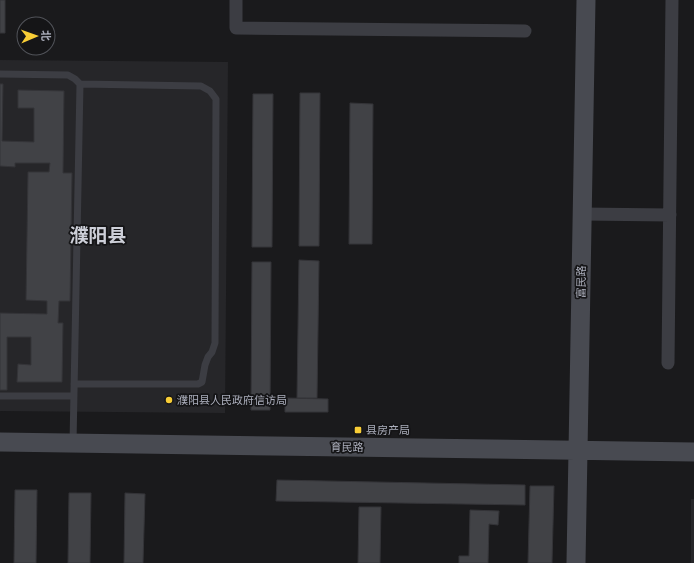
<svg xmlns="http://www.w3.org/2000/svg" width="694" height="563" font-family="'Nunito Sans','Noto Sans SC',sans-serif">
<style>
.built{fill:#262629}
.building{fill:#414246;stroke:#343438}
.lines{fill:none;stroke-linecap:round;stroke-linejoin:round}
.lane{stroke:#3c3d43;stroke-width:7}
.street{stroke:#3c3d43;stroke-width:13}
.secondary{stroke:#484a51;stroke-width:19}
.poi-dot{fill:#f8cd36;stroke:#151517;stroke-width:1.5}
.labels{text-anchor:middle;stroke-width:3.5;stroke-linejoin:round;paint-order:stroke}
.street-label{font-size:11px;fill:#acafbc;stroke:#151517}
.poi-label{font-size:11px;fill:#acafbc;stroke:#151517;text-anchor:start}
.town-label{font-size:19px;font-weight:bold;fill:#cdcfd8;stroke:#151517}
</style>
<rect width="100%" height="100%" fill="#1a1a1c"/>
<path class="built" d="M0,60L228,62L225,413L0,411Z
M691,499H694V563H691Z"/>
<path class="building" d="M0,0H5V33H0Z
M0,84H3L2,141L34,142V108H18V90L64,91L63,173H72L70,301H59L58,323H63L62,382H17L18,364L31,365V337H7V390H0V313L47,314V301L26,300L28,172H49L50,163H15V167L0,166Z
M300,93H320L319,246H299Z
M253,94H273L272,247H252Z
M350,103L373,104L372,244H349Z
M299,260L319,261L317,398H297Z
M252,262H271L270,410H251Z
M285,398L328,399V412H285Z
M277,480L525,485V505L276,501Z
M530,486H554L552,563H528Z
M15,490H37L36,563H14Z
M69,493H91L90,563H68Z
M125,493L145,494L143,563H124Z
M359,507H381L380,563H358Z
M470,510L499,511L498,525L489,524L488,563H459V556H469Z"/>
<g class="lines">
<path class="lane" d="M0,74L68,75L75,79L80,84L73,443
M74,384H198L202,382L205,365L208,357L212,352L215,343L216,99L210,91L201,86L80,84
M0,396H74"/>
<path class="street" d="M236,0V28L525,31
M582,214L670,215
M668,363L672,0"/>
<path class="secondary" d="M0,442L694,452
M576,563L586,0"/>
</g>
<g class="poi-dot">
<circle cx="169" cy="400" r="4"/>
<rect x="354" y="426" width="8" height="8" rx="2"/>
</g>
<g class="labels">
<g class="street-label">
<text transform="translate(581 282) rotate(-89)" y="4">富民路</text>
<text transform="translate(347 447) rotate(1)" y="4">育民路</text>
</g>
<g class="poi-label">
<text x="177" y="404">濮阳县人民政府信访局</text>
<text x="366" y="434">县房产局</text>
</g>
<g class="town-label">
<text x="98" y="242">濮阳县</text>
</g>
</g>
<g transform="translate(36 36) rotate(88)"><circle r="19" fill="#151517" stroke="#515359"/>
<path d="M0-3L7 15L0 10L-7 15Z" fill="#f8cd36"/>
<text y="-6" font-size="11" font-weight="bold" text-anchor="middle" fill="#acafbc">北</text>
</g>
</svg>
